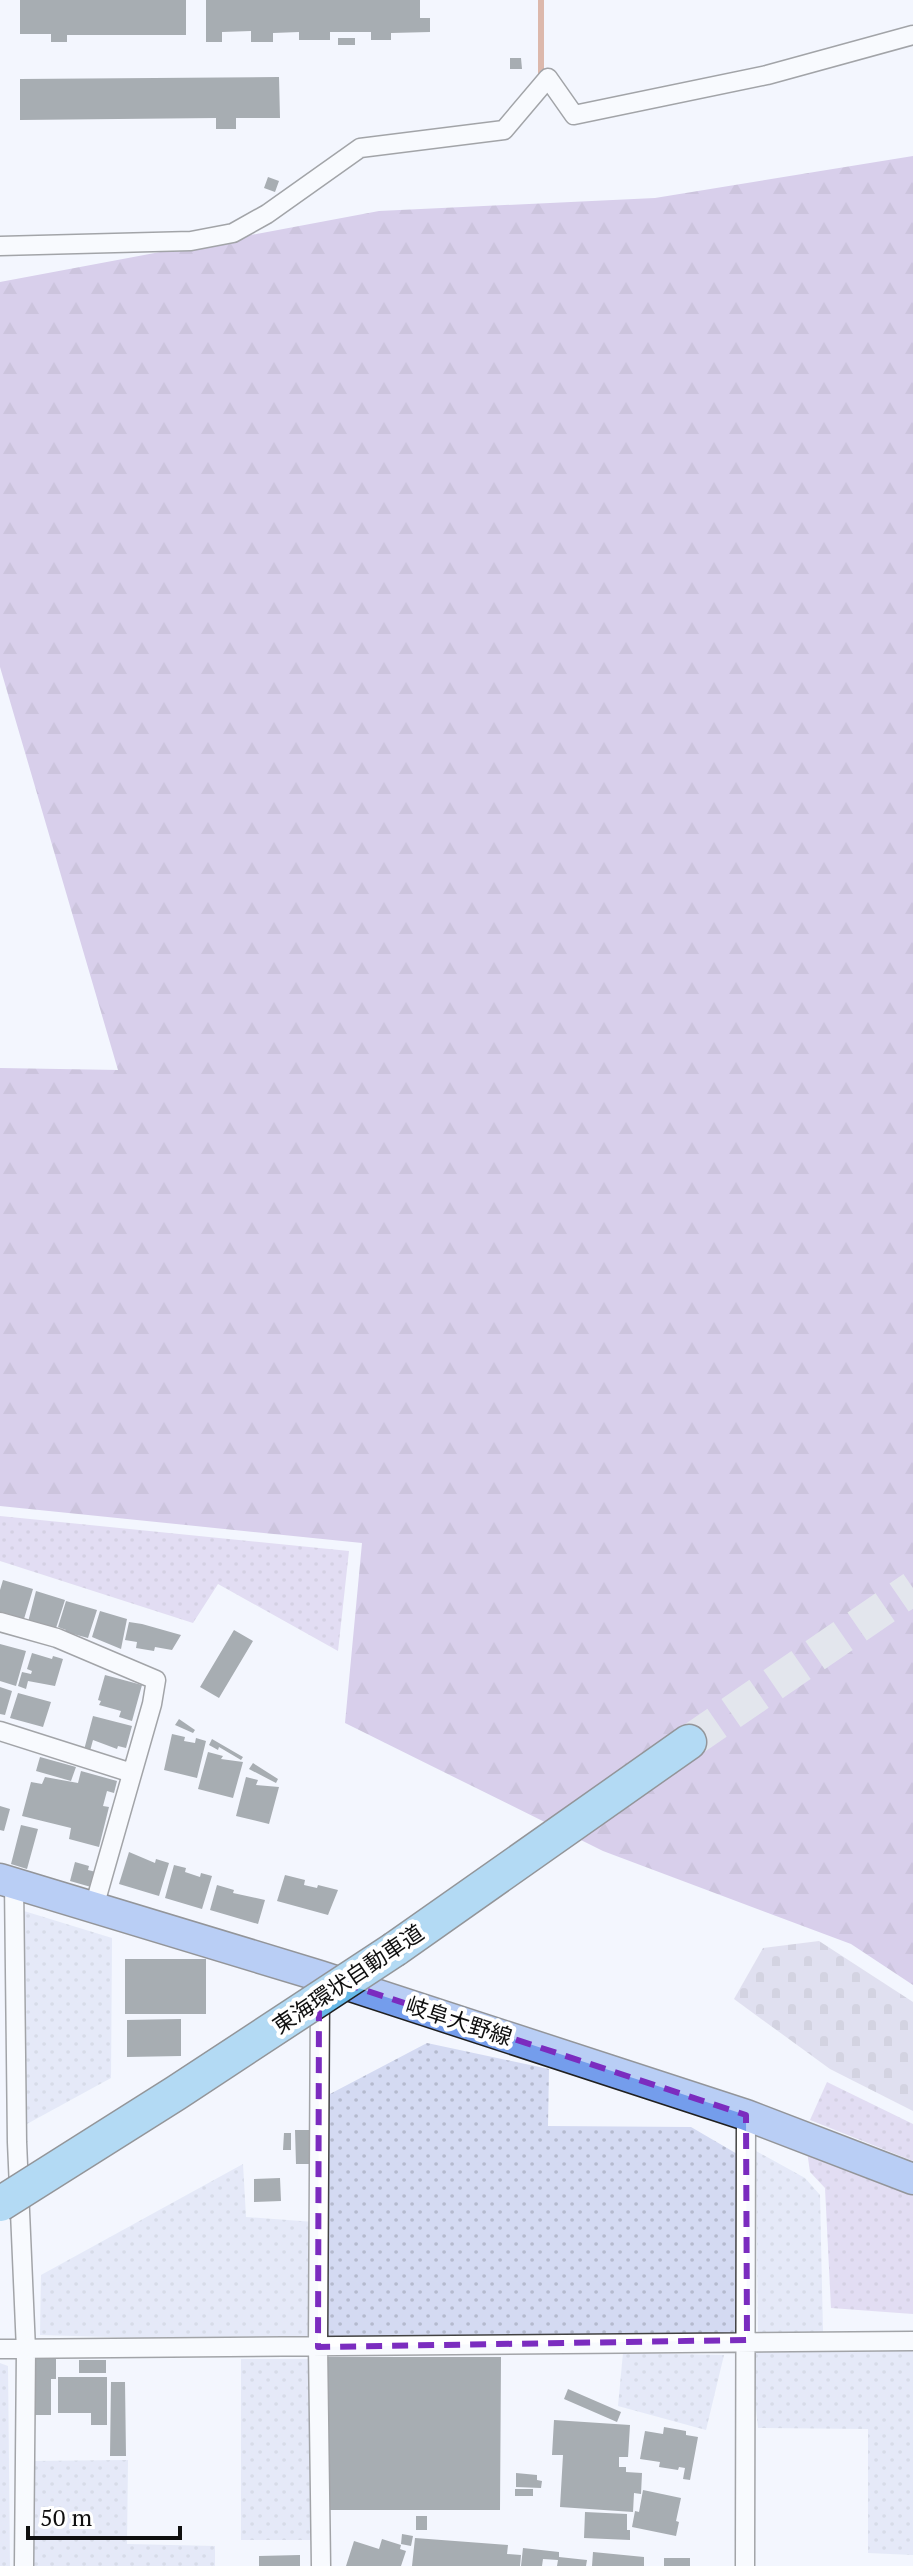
<svg xmlns="http://www.w3.org/2000/svg" width="913" height="2566" font-family="'PT Serif','Noto Sans JP',serif">
<style>
.farmland{fill:url(#farmland-dots)}
.grass{fill:url(#grass-dots)}
.forest{fill:url(#forest-firs)}
.cemetery{fill:url(#cemetery-stones)}
.lines{fill:none;stroke-linecap:round;stroke-linejoin:round}
.stream{stroke:#c26d49;stroke-width:6}
.building{fill:#4d5457}
.motorway-tunnel{stroke:#d1d3da;stroke-width:34;stroke-dasharray:34 17;stroke-linecap:butt}
.minor-casing{stroke:#424242;stroke-width:21}
.primary-casing{stroke:#202020;stroke-width:33}
.motorway-casing{stroke:#202020;stroke-width:37}
.minor{stroke:#fff;stroke-width:18}
.primary{stroke:#749dec;stroke-width:30}
.motorway{stroke:#67b9e8;stroke-width:34}
.motorway-bridge-casing{stroke:#202020;stroke-width:37;stroke-linecap:butt}
.motorway-bridge{stroke:#67b9e8;stroke-width:34}
.marked{fill:none;stroke:#7b2cbf;stroke-width:6;stroke-dasharray:16 10;stroke-linejoin:round}
.labels{text-anchor:middle;stroke-width:8;stroke-linejoin:round;paint-order:stroke}
.street-label{font-size:22px;fill:#0f0f0f;stroke:#fff}
</style>
<defs>
<pattern id="farmland-dots" width="8" height="8" patternUnits="userSpaceOnUse" patternTransform="scale(2)"><rect width="8" height="8" fill="#d4daf2"/><path d="M2 2h.1M6 6h.1" fill="none" stroke="#b5bace" stroke-width="1.8" stroke-linecap="round"/></pattern>
<pattern id="grass-dots" width="8" height="8" patternUnits="userSpaceOnUse" patternTransform="scale(2)"><rect width="8" height="8" fill="#cebfe6"/><path d="M2 2h.1M6 6h.1" fill="none" stroke="#b0a3c4" stroke-width="1.8" stroke-linecap="round"/></pattern>
<pattern id="forest-firs" width="22" height="20" patternUnits="userSpaceOnUse" patternTransform="scale(2)"><rect width="22" height="20" fill="#b89fd6"/><path d="M5 1l3.5 6h-7zM16 11l3.5 6h-7z" fill="#9d88b6"/></pattern>
<pattern id="cemetery-stones" width="16" height="16" patternUnits="userSpaceOnUse" patternTransform="scale(2)"><rect width="16" height="16" fill="#cbc5df"/><path d="M2 7V4a2 2 0 0 1 4 0v3zM10 15v-3a2 2 0 0 1 4 0v3z" fill="#ada8be"/></pattern>
</defs>
<rect width="100%" height="100%" fill="#f3f6fe"/>
<path class="farmland" d="M24,1911L112,1938L111,2078L25,2125Z
M427,2043L549,2069L548,2126L691,2127L744,2158L741,2333L324,2340L328,2095Z
M756,2151L805,2178L820,2195L823,2332L758,2333Z
M243,2164L246,2217L314,2222L315,2343L40,2335L41,2275Z
M913,2343V2555L868,2553V2429L758,2428L749,2345Z
M623,2353L724,2355L706,2430L618,2406Z
M241,2359H311V2540H241Z
M0,2363L8,2366L10,2566H0Z
M128,2460L127,2544L215,2546V2566H34L33,2461Z"/>
<path class="grass" d="M0,1516L349,1551L338,1651L218,1584L193,1623L0,1561Z
M827,2082L913,2124V2161L810,2120Z
M807,2151L913,2192V2314L831,2308L825,2188L810,2172Z"/>
<path class="forest" d="M913,156V1985L851,1944L603,1851L345,1723L362,1543L0,1506V1068L118,1070L0,667V282L379,211L655,198Z"/>
<path class="cemetery" d="M819,1941L913,2002V2111L830,2069L734,1999L763,1948Z"/>
<g class="lines">
<path class="stream" d="M541,0V74"/>
</g>
<path class="building" d="M20,0H186V35H67V42H51V34H20Z
M206,0H420V18H430V32L391,33V40H371V32H330V40H299V32L273,33V42H251V31L222,32V42H206Z
M338,38H355V45H338Z
M510,58H521L522,69H510Z
M279,77L280,118H236V129H216V118L20,120V79Z
M268,177L279,181L275,192L264,188Z
M3,1580L33,1589L24,1619L0,1612V1590Z
M36,1591L65,1600L56,1628L28,1622Z
M66,1601L97,1610L88,1638L66,1632V1630L58,1627Z
M100,1611L127,1619L121,1649L92,1637Z
M129,1622L142,1624L181,1635L172,1650L155,1647L154,1651L136,1648L137,1642L125,1640Z
M234,1630L253,1641L219,1698L200,1687Z
M0,1644L26,1651L16,1686L0,1681Z
M32,1653L52,1659L53,1656L63,1659L55,1686L28,1681L26,1689L18,1686L22,1672L31,1674L32,1671L27,1669Z
M105,1675L142,1685L132,1721L119,1717L121,1711L99,1705L101,1701L98,1700Z
M0,1687L12,1691L5,1715L0,1714Z
M18,1693L51,1702L43,1727L10,1718Z
M93,1716L132,1726L126,1748L118,1746L117,1749L93,1740L90,1751L84,1750Z
M179,1719L195,1730L193,1733L175,1725Z
M172,1734L185,1737L184,1741L195,1743L196,1738L206,1741L197,1778L164,1770Z
M212,1739L243,1757L241,1760L219,1747L218,1750L209,1745Z
M208,1752L223,1756L221,1759L243,1762L233,1798L198,1789Z
M40,1757L76,1767L71,1781L36,1771Z
M253,1763L278,1779L276,1783L249,1769Z
M81,1771L117,1781L114,1793L107,1791L103,1806L109,1807L99,1847L69,1839L71,1828L22,1816L31,1782L42,1784L45,1777L78,1783Z
M246,1777L258,1780L256,1785L279,1787L269,1824L236,1816Z
M0,1806L10,1809L4,1831L0,1830Z
M21,1825L38,1829L27,1869L11,1864Z
M129,1852L155,1863L156,1859L169,1863L159,1896L119,1884Z
M75,1862L89,1866L88,1870L96,1872L91,1887L70,1881Z
M174,1865L186,1868L185,1872L200,1877L201,1873L212,1876L202,1909L165,1898Z
M285,1875L305,1880L304,1885L317,1888L318,1885L338,1890L328,1915L277,1901Z
M217,1885L234,1890L233,1893L265,1900L258,1924L210,1910Z
M125,1959H206V2014H125Z
M181,2019V2056L127,2057V2020Z
M295,2130H310L311,2164H296Z
M284,2133H291V2150H283Z
M280,2178L281,2201L254,2202V2179Z
M328,2357H501L500,2510H328Z
M33,2359H56V2379H51V2415H33Z
M79,2360H106V2373H79Z
M58,2377H107V2425H91V2413H58Z
M111,2382H125L126,2456H110Z
M568,2389L621,2412L617,2422L564,2399Z
M554,2420L630,2425L628,2457H619V2467H626V2472L642,2473L641,2494L634,2493L633,2512L560,2507L563,2455H552Z
M664,2427L686,2431V2435L698,2437L690,2480L683,2479L685,2468L679,2467L678,2470L659,2467L660,2462L640,2459L645,2431L663,2434Z
M516,2473L537,2475V2480L542,2481L541,2488L516,2487Z
M515,2489H533V2496H515Z
M643,2490L681,2498L676,2521L679,2522L676,2536L632,2527L635,2511L639,2512Z
M585,2512L627,2514V2530H630V2540L584,2538Z
M416,2516H427V2530H416Z
M402,2534L413,2536L411,2546L401,2544Z
M415,2538L508,2545L507,2554L521,2555L520,2566H412Z
M382,2539L401,2545L400,2549L406,2551L401,2566H346L354,2541L379,2549Z
M523,2548L559,2552V2557L587,2560L586,2566H557L558,2560L543,2559L542,2566H521Z
M593,2552L644,2557V2566H592Z
M300,2555V2566H259V2556Z
M664,2558H690V2566H664Z"/>
<g class="lines">
<path class="motorway-tunnel" d="M689,1742L913,1588"/>
<g class="minor-casing">
<path id="minor" d="M0,246L191,241L233,233L267,214L360,148L504,130L548,78L574,115L767,75L913,35
M0,1622L57,1638L156,1680L152,1704L94,1907
M0,1731L132,1773
M14,1883L17,2142L26,2350L24,2566
M320,1995L318,2347L321,2566
M0,2349L913,2341
M745,2566L746,2115"/>
</g>
<g class="primary-casing">
<path id="primary" d="M0,1879L320,1976L746,2115L913,2179"/>
</g>
<g class="motorway-casing">
<path id="motorway" d="M395,1949L689,1742"/>
</g>
<use href="#minor" class="minor"/>
<use href="#primary" class="primary"/>
<use href="#motorway" class="motorway"/>
<g class="motorway-bridge-casing">
<path id="motorway-bridge" d="M0,2204L176,2093L395,1949"/>
</g>
<use href="#motorway-bridge" class="motorway-bridge"/>
</g>
<path d="M0 0H913V2566H0ZM343,1983L746,2115L747,2340L318,2347L319,1999Z" fill="#f3f6fe" fill-opacity=".55" fill-rule="evenodd"/>
<path class="marked" d="M343,1983L746,2115L747,2340L318,2347L319,1999Z"/>
<g class="labels">
<g class="street-label">
<text transform="translate(348 1979) rotate(-34)" y="8">東海環状自動車道</text>
<text transform="translate(459 2021) rotate(18)" y="8">岐阜大野線</text>
</g>
</g>
<path d="M28 2526v12h152v-12" fill="none" stroke="#0f0f0f" stroke-width="4"/>
<text x="40" y="2526" font-size="24" fill="#0f0f0f" stroke="#ffffff" stroke-width="6" paint-order="stroke">50 m</text>
</svg>
